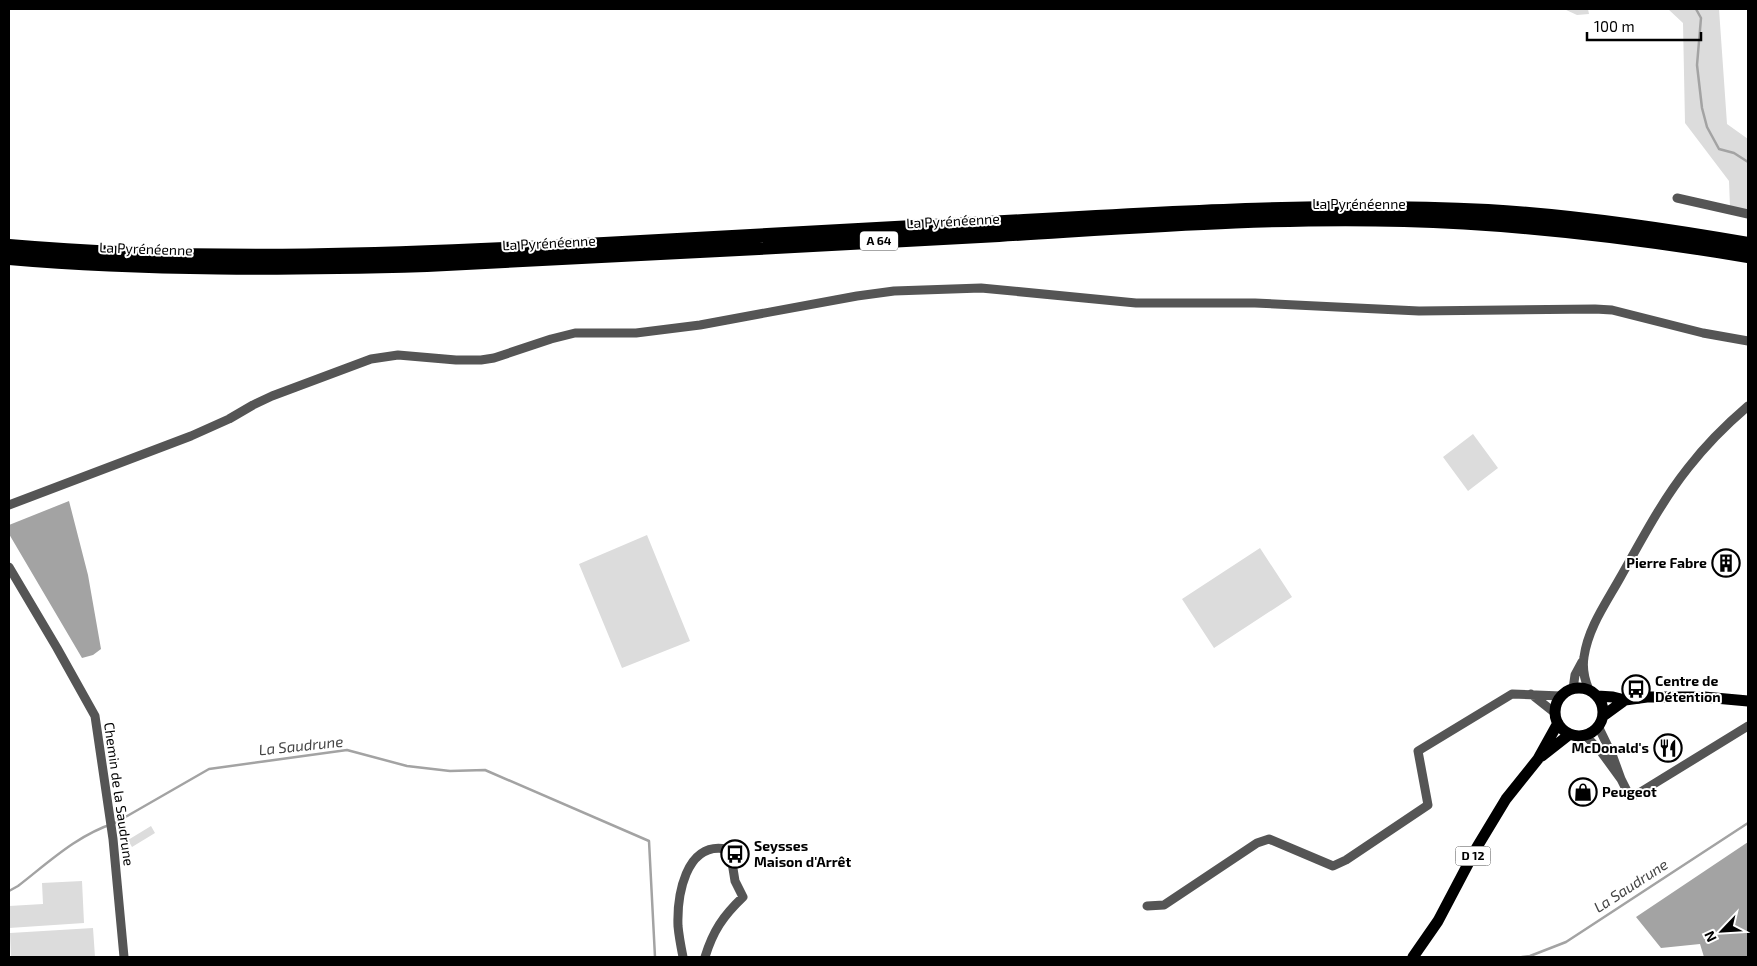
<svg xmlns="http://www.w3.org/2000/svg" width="1757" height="966" font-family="'Exo 2',sans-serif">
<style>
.green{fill:#dcdcdc}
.water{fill:#a3a3a3}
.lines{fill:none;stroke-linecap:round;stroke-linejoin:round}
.stream{stroke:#a3a3a3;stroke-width:2.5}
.minor{stroke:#555;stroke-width:9}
.major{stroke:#000;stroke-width:11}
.highway{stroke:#000;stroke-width:14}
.labels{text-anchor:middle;stroke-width:4;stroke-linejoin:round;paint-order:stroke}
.shield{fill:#fff;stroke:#4c4c4c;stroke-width:1}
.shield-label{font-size:12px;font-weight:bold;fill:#000}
.street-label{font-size:14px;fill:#000;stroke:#fff}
.poi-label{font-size:14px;font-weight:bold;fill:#000;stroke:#fff;text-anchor:start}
.water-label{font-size:15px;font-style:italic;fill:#444;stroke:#fff}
</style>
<rect width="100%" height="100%" fill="#fff"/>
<path class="green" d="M1564,9H1588L1589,14L1577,15Z
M1668,9H1719L1727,124L1748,139V211L1730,207L1729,181L1685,123L1683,23Z
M1473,434L1498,468L1468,491L1443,457Z
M647,535L690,641L622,668L579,564Z
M1260,548L1292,597L1214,648L1182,599Z
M151,826L155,833L132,847L128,840Z
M82,881L84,923L9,928V906L43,904L42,883Z
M93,928L95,957H11L10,933Z"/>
<path class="water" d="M69,501L88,575L101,649L93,655L82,658L9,534V525Z
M1748,842V957H1704L1700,944L1661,948L1636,917Z"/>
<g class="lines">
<path class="stream" d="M1696,9L1701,18L1697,65L1702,108L1707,127L1719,149L1734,153L1748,162
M9,891L18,886C49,862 77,835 115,823L209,769L347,750L407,766L450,771L485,770L649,841L655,957
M1522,957L1530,956L1566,942L1748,823"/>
<path class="minor" d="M1677,198L1748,214
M9,505L191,436L229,419L253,405L272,396L371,359L398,355L456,360H481L494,358L551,339L575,333H636L700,325L857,296L894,291L981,288L1136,303H1255L1419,311L1595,309L1612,310L1703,333L1748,341
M9,567L57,648L95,716L113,839L124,957
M1573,689L1575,675L1582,662
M1589,690C1584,678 1582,669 1584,657C1588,628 1606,603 1620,578C1641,541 1661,502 1688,468C1705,446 1727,424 1748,406
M1531,694L1555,713
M1585,735L1602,753L1621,779L1613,757L1598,726
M1621,779L1628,793L1635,795L1639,793L1748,726
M1147,906L1164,905L1257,843L1269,839L1333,866L1346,860L1428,805L1418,751L1512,694L1561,696
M683,957C681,947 679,937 678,926C677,897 685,841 726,849L731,856L735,881L743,897C723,916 713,931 705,957"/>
<path class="major" d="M1555 712a24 24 0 1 1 48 0a24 24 0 1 1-48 0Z
M1597,696L1613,697L1625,700L1647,697H1704L1748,701
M1603,716L1625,700
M1542,756L1570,734
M1413,957L1438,921L1477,847L1506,799L1538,759L1558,723"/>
<path class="highway" d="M9,246C207,263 406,255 604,244C744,237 884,229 1024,221C1178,212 1333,203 1488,211C1575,216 1662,229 1748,244
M9,258C148,270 288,269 427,265C618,256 808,245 999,235C1134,227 1269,216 1404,220C1520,223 1634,237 1748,256"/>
</g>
<defs>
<g id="building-ring" transform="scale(1.4375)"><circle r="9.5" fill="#fff" stroke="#000" stroke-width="1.5"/><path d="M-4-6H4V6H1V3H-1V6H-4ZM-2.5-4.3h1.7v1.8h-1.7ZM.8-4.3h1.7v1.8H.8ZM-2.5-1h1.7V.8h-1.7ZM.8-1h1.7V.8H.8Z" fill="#000"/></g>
<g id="bus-ring" transform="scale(1.4375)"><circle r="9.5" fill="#fff" stroke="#000" stroke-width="1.5"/><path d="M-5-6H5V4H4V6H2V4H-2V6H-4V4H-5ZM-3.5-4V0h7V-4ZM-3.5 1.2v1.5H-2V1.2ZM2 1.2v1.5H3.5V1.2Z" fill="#000"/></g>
<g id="restaurant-ring" transform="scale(1.4375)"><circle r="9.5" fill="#fff" stroke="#000" stroke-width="1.5"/><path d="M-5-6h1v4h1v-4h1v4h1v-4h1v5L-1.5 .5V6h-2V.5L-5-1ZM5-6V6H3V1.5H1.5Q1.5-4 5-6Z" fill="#000"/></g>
<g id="shop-ring" transform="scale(1.4375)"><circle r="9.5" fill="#fff" stroke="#000" stroke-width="1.5"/><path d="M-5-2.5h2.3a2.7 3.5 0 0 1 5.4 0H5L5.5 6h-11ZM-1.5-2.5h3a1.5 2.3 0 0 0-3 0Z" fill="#000"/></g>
</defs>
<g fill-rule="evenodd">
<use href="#building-ring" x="1726" y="563"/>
<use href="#bus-ring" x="1636" y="689"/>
<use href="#restaurant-ring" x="1668" y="748"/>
<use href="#shop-ring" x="1583" y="792"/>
<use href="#bus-ring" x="735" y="854"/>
</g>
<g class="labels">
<g class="shield">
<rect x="860" y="231.5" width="38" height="19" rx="4"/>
<rect x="1455.5" y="846.5" width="35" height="19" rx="4"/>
</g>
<g class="shield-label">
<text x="879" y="245">A 64</text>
<text x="1473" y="860">D 12</text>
</g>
<g class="street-label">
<text x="1359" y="209">La Pyrénéenne</text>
<text transform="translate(953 221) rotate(-3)" y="5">La Pyrénéenne</text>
<text transform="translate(549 243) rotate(-3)" y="5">La Pyrénéenne</text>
<text transform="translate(146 249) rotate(2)" y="5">La Pyrénéenne</text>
<text transform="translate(119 794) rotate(82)" y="5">Chemin de la Saudrune</text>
</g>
<g class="poi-label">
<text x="1707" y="568" text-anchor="end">Pierre Fabre</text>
<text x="1655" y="686">Centre de<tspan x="1655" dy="16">Détention</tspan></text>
<text x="1649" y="753" text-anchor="end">McDonald's</text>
<text x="1602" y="797">Peugeot</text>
<text x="754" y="851">Seysses<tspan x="754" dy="16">Maison d'Arrêt</tspan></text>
</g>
<g class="water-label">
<text transform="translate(301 746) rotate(-6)" y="5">La Saudrune</text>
<text transform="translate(1631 886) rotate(-33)" y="5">La Saudrune</text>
</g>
</g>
<rect width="1757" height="966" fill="none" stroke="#000000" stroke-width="20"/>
<g transform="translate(1722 931) rotate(245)" stroke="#ffffff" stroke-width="4" paint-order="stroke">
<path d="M0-4L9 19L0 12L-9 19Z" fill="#000000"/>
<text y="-8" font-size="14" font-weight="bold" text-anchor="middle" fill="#000000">N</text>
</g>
<path d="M1587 32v8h114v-8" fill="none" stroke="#000000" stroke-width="2.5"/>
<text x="1594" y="32" font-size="15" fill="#000000" stroke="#ffffff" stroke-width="4" paint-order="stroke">100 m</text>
</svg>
